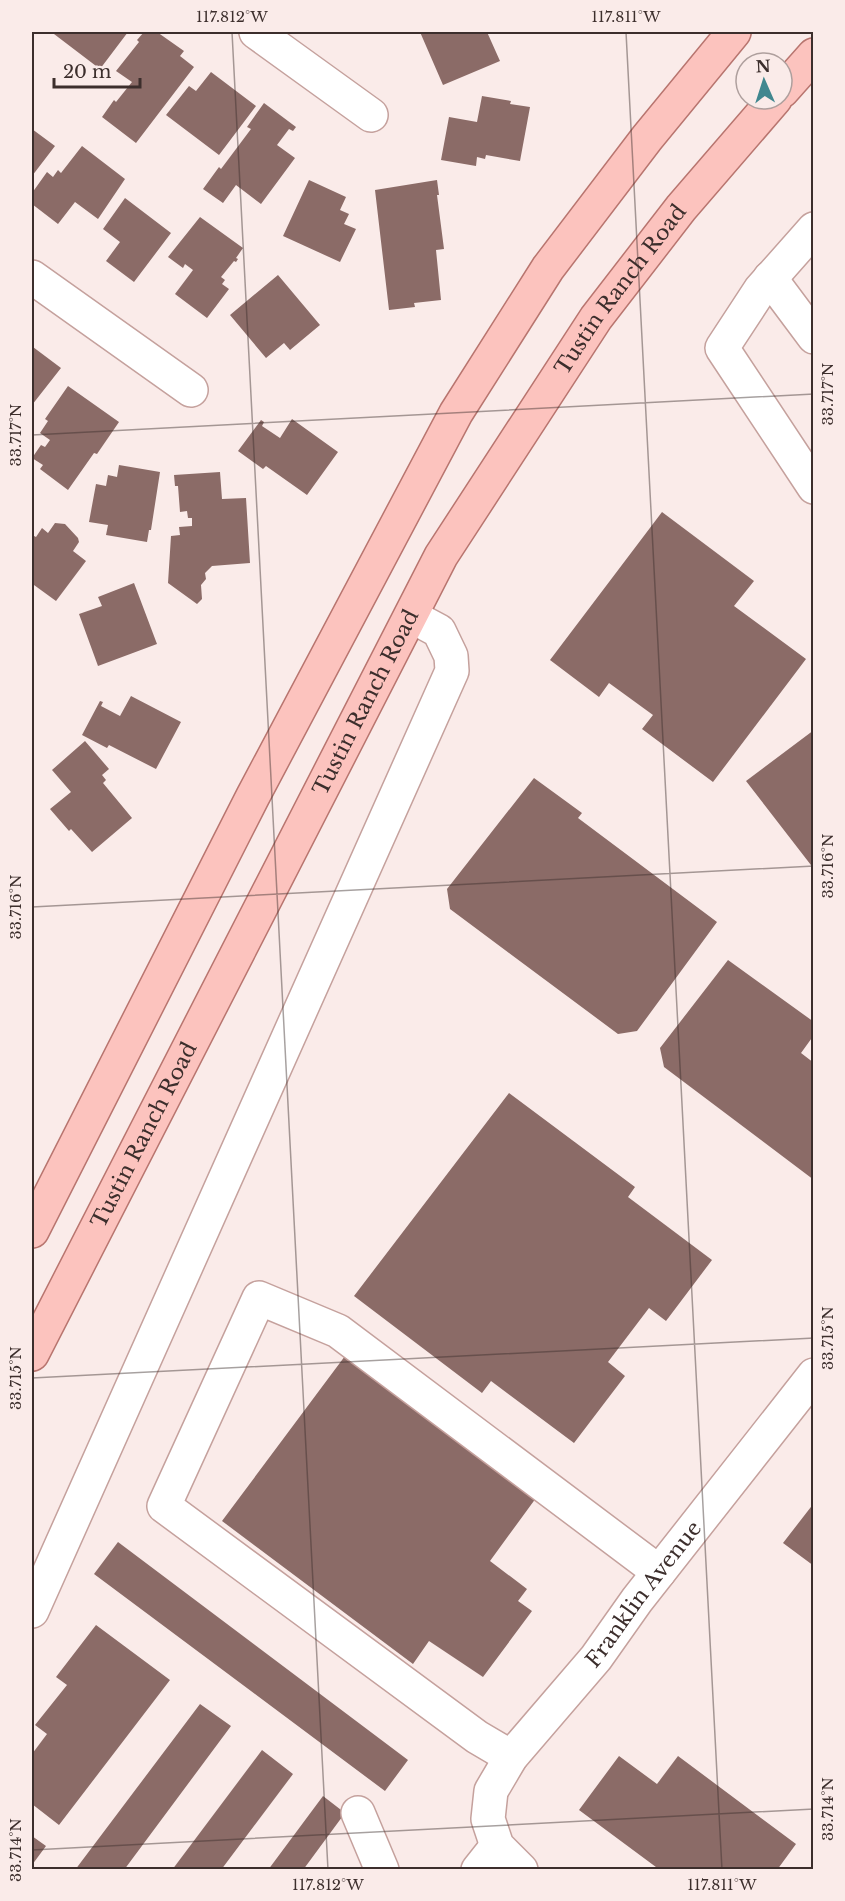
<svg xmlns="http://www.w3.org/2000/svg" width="845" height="1901" font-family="'Libre Baskerville',serif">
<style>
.building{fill:#8b6b67}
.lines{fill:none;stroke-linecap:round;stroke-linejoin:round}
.minor-casing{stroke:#c5a19d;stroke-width:36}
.major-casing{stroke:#b8756f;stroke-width:36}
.minor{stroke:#fff;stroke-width:33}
.major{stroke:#fcc3be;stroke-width:33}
.ticks{fill:none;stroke:#3c2e2c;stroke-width:1.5;stroke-opacity:0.45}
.labels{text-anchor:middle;stroke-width:6;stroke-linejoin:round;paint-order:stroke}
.street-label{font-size:21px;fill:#3c2e2c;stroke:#faebe9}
.neatline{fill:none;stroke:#3c2e2c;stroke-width:2}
.ticks-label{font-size:15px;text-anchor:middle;fill:#3c2e2c}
</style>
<rect width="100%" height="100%" fill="#faebe9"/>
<path class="building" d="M56,32H128L100,69L54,34Z
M144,32H157L184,51L180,56L194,67L136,143L102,117L114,100L116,102L132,82L116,71L139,42L137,40Z
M420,32H487L500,61L443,85Z
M211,72L256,106L219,155L166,115L189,86L196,91Z
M482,96L511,101L510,104L530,107L520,161L486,155L485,159L477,157L476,166L441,160L449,117L477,122Z
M264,103L296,127L293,131L289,129L277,145L295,158L261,204L236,185L223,203L203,189L219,167L221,169L251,129L247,127Z
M32,129L55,146L32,176Z
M82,146L125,179L98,219L75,202L58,224L32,204V193L47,172L53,177L58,170L61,173Z
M309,180L346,197L340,210L349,214L344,224L356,229L340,262L283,236Z
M437,180L439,195H437L444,249L436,250L441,300L414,303L415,307L389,310L375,190Z
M125,198L171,233L134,282L106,261L120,242L103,229Z
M200,217L243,248L236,258L238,259L236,262L234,261L221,277L225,280L222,284L229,289L207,318L175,294L193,270L185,264L183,268L168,257Z
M278,275L320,325L290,350L284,343L266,358L230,315Z
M33,347L61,368L32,405V350Z
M68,386L119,422L97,454L94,453L68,490L40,469L43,465L32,458L41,445L45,447L50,440L40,433L48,421L45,419Z
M292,419L338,452L307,495L266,466L263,469L238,451L261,420L264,422L262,426L280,438Z
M119,465L160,472L151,530H149L147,542L106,535L108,525L89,522L96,484L106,486L108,475L117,477Z
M220,472L222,499L246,498L250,563L212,566L205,573L206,579L201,585L202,599L197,604L168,583L171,536L180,535L179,527L192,526V518H188L187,511L180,512L178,486H175L174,475Z
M662,512L754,581L734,606L806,659L713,782L642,729L653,715L609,683L599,697L550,660Z
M55,523L65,524L78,538L79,542L73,551L86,561L56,601L34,585L32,588V539L34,536L36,537L42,528L48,533Z
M134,583L157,644L98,666L79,614L102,606L98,597Z
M131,696L181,722L156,769L109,745L107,748L82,735L100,701L103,702L101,706L120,716Z
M814,730V869L746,781Z
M85,741L109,769L102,775L106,780L103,783L132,818L92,852L71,829L69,831L50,809L71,792L52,770Z
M534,778L582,813L578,818L717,922L637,1031L618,1034L450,909L447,889Z
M728,960L814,1022V1035L801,1053L814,1063V1180L664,1067L660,1048Z
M509,1093L635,1187L628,1197L712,1260L666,1321L649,1308L608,1362L625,1376L574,1443L491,1381L482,1393L354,1296Z
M345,1356L536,1498L490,1561L527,1589L518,1601L532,1611L483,1677L429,1641L413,1664L222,1521Z
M814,1503V1566L783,1543Z
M118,1542L408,1760L385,1791L94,1574Z
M96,1625L170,1680L59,1825L32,1804V1754L47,1734L35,1725L67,1685L56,1677Z
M200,1704L231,1726L124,1870H75Z
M262,1750L293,1774L221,1870H172Z
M619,1756L657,1784L678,1756L796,1844L777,1870H660L579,1810Z
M323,1796L345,1813L303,1870H268Z
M32,1836L46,1846L32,1865Z"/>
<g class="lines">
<g class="minor-casing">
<g id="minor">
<path d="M256,32L371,115"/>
<path d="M814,229L760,290L722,348L814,487"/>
<path d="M32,277L191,390"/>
<path d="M770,278L814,337"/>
<path d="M32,1611L452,671L451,656L439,631L411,616"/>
<path d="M511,1757L477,1737L164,1506L259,1298L338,1331L659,1572"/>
<path d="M358,1813L382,1870"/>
<path d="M478,1870L497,1846"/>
<path id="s1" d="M521,1870L497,1846L488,1819L491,1791L511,1757L596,1658L637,1600L814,1375"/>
</g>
</g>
<g class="major-casing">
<g id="major">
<path d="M782,91L814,55"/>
<path d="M32,1231L253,796L456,413L548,268L647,138L734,32"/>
<path id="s2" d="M32,1354L441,556L596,318L681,208L775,99"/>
</g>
</g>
<use href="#minor" class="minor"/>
<use href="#major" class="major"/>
</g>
<path class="ticks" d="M232,32L328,1870M626,32L722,1870M32,435L814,394M32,907L814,866M32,1378L814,1338M32,1850L814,1809"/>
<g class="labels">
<g class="street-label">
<text dy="7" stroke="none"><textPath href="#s2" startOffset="1218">Tustin Ranch Road</textPath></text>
<text dy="7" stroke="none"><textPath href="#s2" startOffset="732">Tustin Ranch Road</textPath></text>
<text dy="7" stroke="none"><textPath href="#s2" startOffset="246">Tustin Ranch Road</textPath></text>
<text dy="7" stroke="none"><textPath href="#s1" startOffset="340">Franklin Avenue</textPath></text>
</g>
</g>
<rect width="845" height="1901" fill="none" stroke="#faebe9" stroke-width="66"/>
<g transform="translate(764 81) rotate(357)"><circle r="28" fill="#faebe9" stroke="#ae9f9d" stroke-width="1.5"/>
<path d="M0-4.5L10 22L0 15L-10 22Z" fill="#40878f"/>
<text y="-9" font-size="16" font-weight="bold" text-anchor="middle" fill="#3c2e2c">N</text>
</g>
<path d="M54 78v9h86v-9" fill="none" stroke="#3c2e2c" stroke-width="3"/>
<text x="63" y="78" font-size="18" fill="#3c2e2c" stroke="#faebe9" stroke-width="4.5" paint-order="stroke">20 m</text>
<rect x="33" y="33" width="779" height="1835" class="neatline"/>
<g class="ticks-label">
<text x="232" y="22">117.812°W</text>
<text x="626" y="22">117.811°W</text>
<text transform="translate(828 394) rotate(-90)" y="5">33.717°N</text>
<text transform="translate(16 435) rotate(-90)" y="5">33.717°N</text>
<text transform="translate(828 866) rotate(-90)" y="5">33.716°N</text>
<text transform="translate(16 907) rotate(-90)" y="5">33.716°N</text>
<text transform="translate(828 1338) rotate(-90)" y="5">33.715°N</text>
<text transform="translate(16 1378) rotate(-90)" y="5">33.715°N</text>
<text transform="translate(828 1809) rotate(-90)" y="5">33.714°N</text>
<text transform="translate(16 1850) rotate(-90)" y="5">33.714°N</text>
<text x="328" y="1890">117.812°W</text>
<text x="722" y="1890">117.811°W</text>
</g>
</svg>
